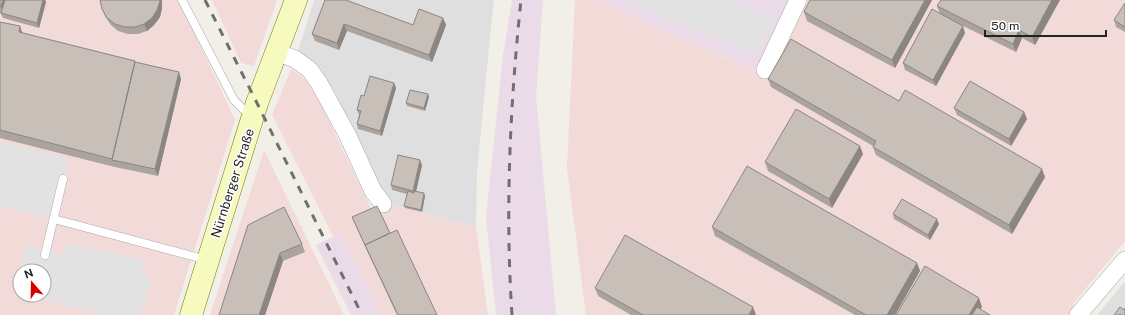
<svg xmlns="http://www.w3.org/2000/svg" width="1125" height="315" font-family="'Public Sans',sans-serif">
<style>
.residential{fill:#e0dfdf}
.commercial{fill:#f2dad9;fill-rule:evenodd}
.industrial{fill:#ebdbe8}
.parking{fill:#e2e2e2}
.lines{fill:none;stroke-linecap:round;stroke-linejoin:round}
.service-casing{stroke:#a9a9a9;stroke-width:9}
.minor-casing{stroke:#a9a9a9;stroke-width:18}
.secondary-casing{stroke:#707d05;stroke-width:23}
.service{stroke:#fff;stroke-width:8}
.minor{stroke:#fff;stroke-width:17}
.secondary{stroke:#f7fabf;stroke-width:22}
.rail{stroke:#707070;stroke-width:3;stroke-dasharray:8 8;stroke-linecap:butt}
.wall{fill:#aba49e}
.shaded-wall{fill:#8b8681}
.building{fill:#c7bfb8;stroke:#8b8681}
.labels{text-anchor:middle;stroke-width:3;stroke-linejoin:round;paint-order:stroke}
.street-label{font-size:13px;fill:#222;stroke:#fff}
</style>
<rect width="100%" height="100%" fill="#f2efe9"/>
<path class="residential" d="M314,0H494L491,27L477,172L476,227L393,205L380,189L335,92L313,62L298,51Z
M1125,281V315H1097Z"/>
<path class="commercial" d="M0,0H179L235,120L174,315H0ZM20,271H44V295H20Z
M212,0H277L254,66L241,63Z
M575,0H595L767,76L808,0H1125V241L1073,304L1080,315H586L567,168Z
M291,69L311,83L373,213L393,205L476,227L488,315H382L340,233L333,236L272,115Z
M264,150L344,315H210Z"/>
<path class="industrial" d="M512,0H543L536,96L556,315H496L486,217L503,55Z
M595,0H808L768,76Z
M340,233L382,315H351L316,245Z"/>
<path class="parking" d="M623,0H729L776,21L757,55Z
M0,142L69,158L54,219L0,206Z
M67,242L145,261L142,274L151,278L140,315H104L34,297L35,295H44V271H20V290L15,288L25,245L64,254Z"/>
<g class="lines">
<g class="service-casing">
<path id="service" d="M182,0L234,100L243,109L253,114
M54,219L207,260
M45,255L63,179"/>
</g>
<g class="minor-casing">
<path id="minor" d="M276,52L295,59L310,70L319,83L348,136L373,191L383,204
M765,70L798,0
M1078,315L1125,260"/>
</g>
<g class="secondary-casing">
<path id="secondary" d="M191,315L257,103L296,0"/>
</g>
<use href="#service" class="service"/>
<use href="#minor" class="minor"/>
<use href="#secondary" class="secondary"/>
<path class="rail" d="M205,0L257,103L362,315
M512,315C505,210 510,105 521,0"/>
</g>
<path class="wall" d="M0,0H45L46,2L39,28L3,18L1,14L0,13Z
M100,0H162V8L160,17L154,25L147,31L138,34H128L118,31L110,24L105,16L102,9Z
M325,0L413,25L443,18L446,25L432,62L347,31L339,50L315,41L312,34Z
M932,0L895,68L807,21L804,12Z
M1060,0L1035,45L1022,38L1016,52L955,22L965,33L936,86L905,70L903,63L940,14L937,6Z
M1125,3V32L1116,27L1114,20Z
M0,22L22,33L135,61V62L181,79L158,176L115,167L0,138Z
M768,79L1045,177L1012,234L876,155L873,147V146L771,87Z
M394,83L396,88L382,136L358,129L357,124L359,115L357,110L364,96Z
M428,94L429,97L425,111L407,106L406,103Z
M954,108L1024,112L1027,119L1011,146L957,115Z
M863,154L832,208L768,171L765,162Z
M422,165L416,191L425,196L422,212L405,208L404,206L407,194L392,190L391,185Z
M893,214L939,224L930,240L894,219Z
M352,217L390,233L437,315H397L368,253Z
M248,225L302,244L305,252L283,261L265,315H219Z
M712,227L917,263L920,271L895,315H855L715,236Z
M595,288L756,315H631L598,296Z"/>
<path class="shaded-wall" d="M3,0H8L3,13L1,6Z
M43,0H45L46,2L39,28L37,23Z
M160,0H162V8L160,17L154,25L147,31L144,24Z
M925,0H932L895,68L892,60Z
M1052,0H1060L1035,45L1032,37Z
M443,18L446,25L432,62L429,55Z
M344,24L347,31L339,50L337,43Z
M20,26L23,35L19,32Z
M963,26L965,33L936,86L933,80Z
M1019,30L1022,38L1016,52L1013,44Z
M135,61L138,69L112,160V159Z
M179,72L181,79L158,176L155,169Z
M394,83L396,88L382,136L380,131Z
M428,94L429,97L425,111L424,108Z
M1024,112L1027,119L1011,146L1009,139Z
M860,146L863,154L832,208L829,199Z
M420,160L422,165L415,196L413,191Z
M1042,169L1045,177L1012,234L1009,225Z
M424,193L425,196L422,212L421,210Z
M937,219L939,224L930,240L928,235Z
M280,253L283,261L265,315H259Z
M917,263L920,271L895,315H887Z
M979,298L982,307L977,315H969Z
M753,307L756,315H749Z"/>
<path class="building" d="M0,0H3L1,6H0Z
M5,0H43L37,23L1,13Z
M100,0H160V1L157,10L152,18L144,24L135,27H125L115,24L107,18L102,9Z
M325,0H346L413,25L419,9L443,18L429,55L344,24L337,43L312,34Z
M810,0H925L892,60L804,12Z
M941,0H1052L1032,37L1019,30L1013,44L937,6Z
M1125,3V27L1114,20Z
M932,9L963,26L933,80L903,63Z
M0,22L20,26L19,32L135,61L112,159L0,130Z
M791,39L899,101L905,90L1042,169L1009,225L873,147L876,141L768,79Z
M135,62L179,72L155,169L112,160Z
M370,76L394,83L380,131L357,124L361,111L357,110L361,95L364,96Z
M970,81L1024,112L1009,139L954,108Z
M410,90L428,94L424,108L406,103Z
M796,109L860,146L829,199L765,162Z
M398,155L420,160L413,191L391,185Z
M747,166L917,263L887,315H866L712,227Z
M408,191L414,193V191L424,193L421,210L404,206Z
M902,199L937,219L928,235L893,214Z
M377,206L390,233L365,245L352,217Z
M284,207L302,244L280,253L259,315H219L248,225Z
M397,230L437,315H398L365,245Z
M625,235L753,307L749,315H643L595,288Z
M925,266L979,298L969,315H896Z
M977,307L990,315H972Z
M1120,307L1124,310L1125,308V315H1114Z"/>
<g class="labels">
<g class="street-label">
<text transform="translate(232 183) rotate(-72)" y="5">Nürnberger Straße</text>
</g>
</g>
<g transform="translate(32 283) rotate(340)"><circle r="19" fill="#ffffff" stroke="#a7a7a7"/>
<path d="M0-3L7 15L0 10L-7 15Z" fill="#d40000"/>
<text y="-6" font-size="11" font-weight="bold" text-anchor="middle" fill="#222222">N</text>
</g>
<path d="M985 30v6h121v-6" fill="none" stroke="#222222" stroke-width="2"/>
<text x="991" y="30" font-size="12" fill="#222222" stroke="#ffffff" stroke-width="3" paint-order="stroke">50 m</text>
</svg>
